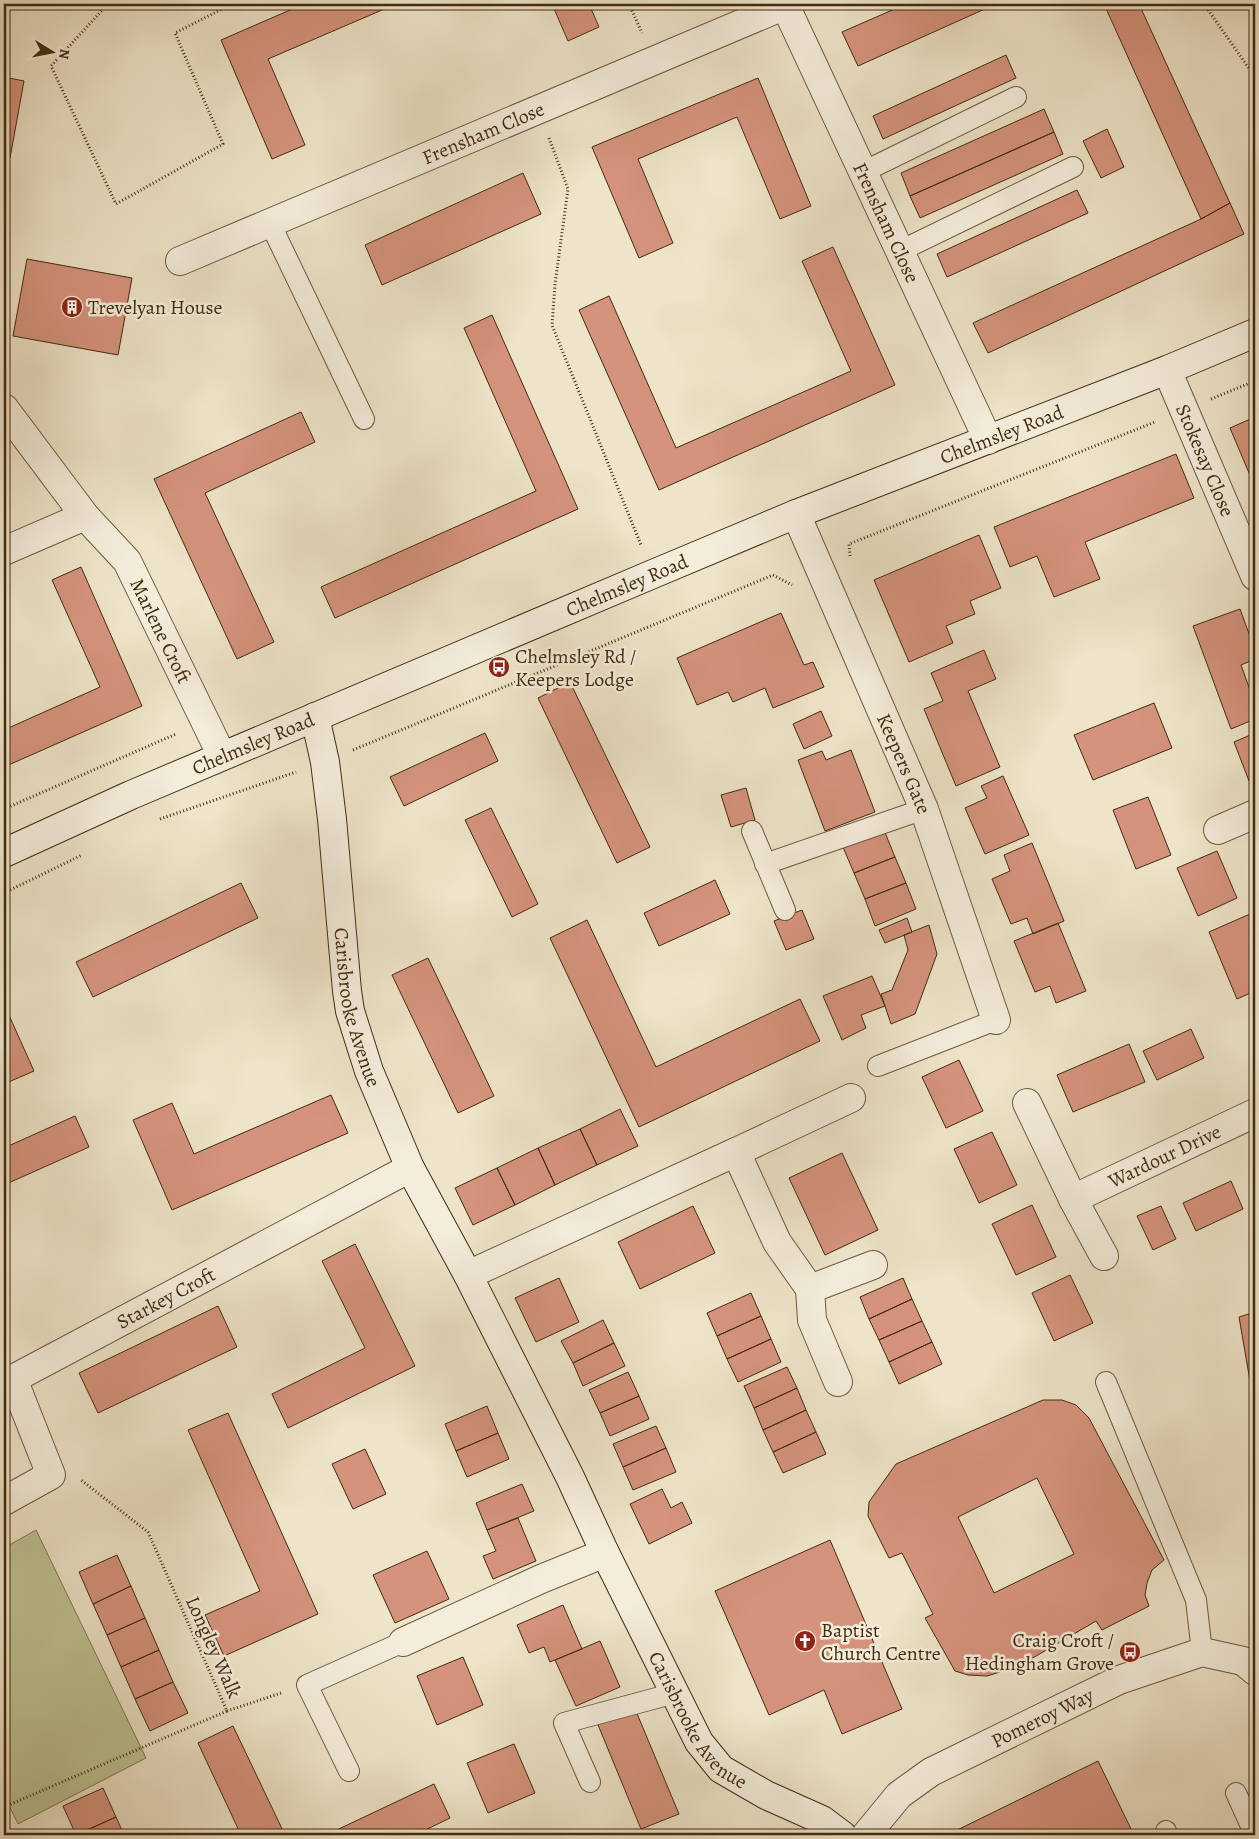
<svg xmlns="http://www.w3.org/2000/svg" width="1259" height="1839" font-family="Alegreya,serif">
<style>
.green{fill:#bec293;stroke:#807651}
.building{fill:#d5937c;stroke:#412b0f;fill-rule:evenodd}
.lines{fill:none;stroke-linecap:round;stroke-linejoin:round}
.lane-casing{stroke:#6c593e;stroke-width:22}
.street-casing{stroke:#6c593e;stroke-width:30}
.secondary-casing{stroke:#412b0f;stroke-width:30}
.path{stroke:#412b0f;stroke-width:3;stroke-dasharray:1 2.5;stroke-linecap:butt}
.lane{stroke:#f4eddc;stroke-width:20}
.street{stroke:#f4eddc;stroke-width:28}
.secondary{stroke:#f4eddc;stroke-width:28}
.labels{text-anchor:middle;stroke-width:5;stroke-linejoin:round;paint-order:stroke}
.street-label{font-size:20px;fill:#412b0f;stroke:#f4eddc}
.poi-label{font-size:20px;fill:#412b0f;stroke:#f4eddc;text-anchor:start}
</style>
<rect width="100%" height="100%" fill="#eee4c9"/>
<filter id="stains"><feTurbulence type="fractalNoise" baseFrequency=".004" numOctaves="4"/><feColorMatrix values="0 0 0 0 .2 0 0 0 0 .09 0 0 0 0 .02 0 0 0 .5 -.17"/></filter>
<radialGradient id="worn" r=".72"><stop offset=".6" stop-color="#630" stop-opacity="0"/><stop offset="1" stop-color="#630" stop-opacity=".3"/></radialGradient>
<path class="green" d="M36,1530L146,1758L18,1824L4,1795V1548Z"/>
<path class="building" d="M304,4H396L268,59L305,145L272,159L221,40Z
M552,4H589L599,27L568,41Z
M906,4H996L858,66L842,32Z
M1104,4H1139L1230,203L1201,219Z
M1006,55L1016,78L883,139L873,116Z
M4,77L24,81L10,158L4,157Z
M758,78L811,206L780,219L737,117L638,159L673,243L639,258L592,147Z
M1044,109L1054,132L910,196L901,173Z
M1107,129L1124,167L1101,178L1083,141Z
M1054,132L1063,154L920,218L910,196Z
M523,173L541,214L382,285L365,245Z
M1077,190L1088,213L947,277L937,254Z
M1230,203L1244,234L988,353L973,323L1201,219Z
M833,247L895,385L659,490L579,310L609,296L676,448L851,371L802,261Z
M27,259L132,278L118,355L13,336Z
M492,315L578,509L335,618L321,587L536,491L464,328Z
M301,412L315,442L205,493L274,642L237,659L154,479Z
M1255,417V479L1252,480L1230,428Z
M1176,454L1194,498L1085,542L1100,579L1054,597L1037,556L1010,567L994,527Z
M979,535L1001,588L970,601L975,614L946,626L953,643L909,662L874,580Z
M81,567L142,706L4,767V730L100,687L52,580Z
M1240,609L1255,650V659L1241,665L1250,690L1255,688V719L1231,729L1193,626Z
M781,613L804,665L813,662L824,687L773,708L765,688L733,702L728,692L697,705L677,658Z
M984,650L996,679L968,691L1000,767L956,786L924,709L943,701L931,673Z
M570,682L650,847L617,863L538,698Z
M1154,703L1172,748L1093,780L1074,735Z
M821,711L832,736L804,749L793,724Z
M485,733L498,761L404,806L390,777Z
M1255,733V778L1249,781L1234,742Z
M851,750L875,812L825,831L798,760L822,751L826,760Z
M1003,776L1029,835L985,854L965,808L987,798L981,786Z
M746,788L755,820L731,827L721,795Z
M1148,797L1171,855L1136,869L1113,810Z
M491,808L538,904L512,917L465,820Z
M884,830L895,857L854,873L843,847Z
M1032,843L1064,921L1033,934L1027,918L1011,924L992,879L1010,871L1004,855Z
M1217,851L1237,898L1198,916L1177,868Z
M895,857L906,883L865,899L854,873Z
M715,880L730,914L659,946L644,913Z
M241,883L258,918L93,997L76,962Z
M906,883L916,909L875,926L865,899Z
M802,910L814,939L786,950L774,921Z
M1250,914L1255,926V991L1237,999L1209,932Z
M907,918L912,932L885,943L879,930Z
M587,920L656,1067L800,999L820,1041L639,1127L550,938Z
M1058,923L1086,991L1056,1003L1050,986L1035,992L1014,941Z
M929,925L937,954L915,1014L891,1024L881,994L892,990L908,950L904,935Z
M428,958L494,1096L458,1113L392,975Z
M872,976L885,1006L861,1015L866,1028L842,1040L823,996Z
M4,1004L34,1071L4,1084Z
M1191,1029L1204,1058L1157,1080L1143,1051Z
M1129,1044L1145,1082L1073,1112L1057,1075Z
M959,1060L983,1111L946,1128L922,1077Z
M331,1095L348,1133L172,1210L133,1120L172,1103L194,1154Z
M620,1109L638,1146L597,1165L580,1129Z
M75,1116L89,1147L4,1185V1148Z
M580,1129L597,1165L555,1185L538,1148Z
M992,1132L1017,1185L979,1203L954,1149Z
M538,1148L555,1185L515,1205L497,1168Z
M842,1153L878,1230L825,1255L789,1178Z
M497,1168L515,1205L473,1225L455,1188Z
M1231,1181L1243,1209L1196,1231L1183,1203Z
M1032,1205L1056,1257L1016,1275L992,1224Z
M693,1206L715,1253L640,1289L618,1242Z
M1161,1206L1176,1239L1153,1250L1137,1216Z
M355,1244L415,1366L288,1428L272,1394L365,1348L322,1261Z
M1070,1275L1093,1323L1054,1341L1032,1293Z
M559,1278L579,1322L536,1342L515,1298Z
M903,1278L912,1299L869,1319L860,1297Z
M751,1293L761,1316L717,1336L707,1313Z
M912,1299L922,1321L879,1340L869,1319Z
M218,1306L237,1347L98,1413L79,1373Z
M1255,1312V1410L1239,1317Z
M761,1316L771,1339L727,1359L717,1336Z
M603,1320L614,1343L573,1363L561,1341Z
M922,1321L932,1342L889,1362L879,1340Z
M771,1339L781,1362L738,1382L727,1359Z
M932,1342L942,1364L899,1384L889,1362Z
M614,1343L625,1366L583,1386L573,1363Z
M787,1367L797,1388L754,1408L744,1386Z
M628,1372L639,1396L600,1413L589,1390Z
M797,1388L806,1410L763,1430L754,1408Z
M639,1396L649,1419L610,1436L600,1413Z
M1043,1400H1062L1076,1405L1089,1418L1164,1560L1152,1570L1147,1583L1145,1595L1149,1606L1102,1630L1096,1621L1019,1666L987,1676L968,1675L955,1671L925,1618L933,1614L902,1553L889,1558L868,1516L869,1502L896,1464ZM1037,1478L1074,1554L994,1593L958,1517Z
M487,1406L498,1433L456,1451L445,1424Z
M806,1410L816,1432L773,1452L763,1430Z
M228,1413L318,1614L224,1656L205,1615L260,1591L188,1430Z
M656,1426L666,1448L623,1467L613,1444Z
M816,1432L826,1454L783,1473L773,1452Z
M498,1433L509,1459L467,1477L456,1451Z
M666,1448L676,1472L633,1490L623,1467Z
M365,1449L386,1494L353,1509L332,1464Z
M522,1484L534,1511L487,1530L476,1503Z
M662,1489L671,1508L682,1502L692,1523L649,1544L630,1504Z
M518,1518L536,1561L493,1579L483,1556L496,1551L487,1530Z
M830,1540L902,1709L842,1734L824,1690L769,1715L715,1591Z
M427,1551L449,1599L395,1623L373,1575Z
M117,1555L131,1586L93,1604L79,1572Z
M131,1586L145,1618L107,1635L93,1604Z
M563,1605L582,1649L550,1662L544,1647L529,1653L517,1625Z
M145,1618L159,1650L121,1667L107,1635Z
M600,1641L620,1687L576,1706L555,1660Z
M159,1650L173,1682L135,1699L121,1667Z
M463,1657L483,1705L437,1725L417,1676Z
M173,1682L188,1713L150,1731L135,1699Z
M633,1704L679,1814L641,1829L596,1720Z
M233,1726L285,1835H241L198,1743Z
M514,1744L535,1793L488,1813L467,1763Z
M1098,1761L1132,1831L1124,1835H947Z
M434,1784L450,1818L415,1835H326Z
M103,1788L116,1817L76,1835L63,1806Z
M116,1817L124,1835H76Z"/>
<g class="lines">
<g class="lane-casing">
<path id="lane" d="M863,172L1016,97
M270,223L364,419
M900,251L1073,167
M752,831L785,910
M765,864L924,809
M878,1066L996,1020
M1106,1382L1196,1600L1202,1652
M349,1771L307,1685L403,1642
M590,1782L564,1723L675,1693
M1236,1793L1255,1835
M1166,1831L1167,1835"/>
</g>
<g class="street-casing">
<g id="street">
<path id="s1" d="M785,5L988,440"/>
<path id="s2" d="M180,261L788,4"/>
<path id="s3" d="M1167,370L1255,576"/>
<path id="s4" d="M4,408L85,516L127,561L222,756"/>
<path id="s5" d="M796,514L924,809L996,1020"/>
<path d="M4,551L85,516"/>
<path d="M1218,830L1255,814"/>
<path d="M1027,1103L1073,1199L1104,1256"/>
<path d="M736,1152L851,1098"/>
<path id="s6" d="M1073,1199L1255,1113"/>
<path d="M468,1275L736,1152L777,1242L810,1289"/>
<path d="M838,1382L812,1320L810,1289L873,1265"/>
<path id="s7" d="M4,1501L51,1475L13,1379L410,1168"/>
<path d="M403,1642L541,1579L605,1553"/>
<path id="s8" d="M866,1835L899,1795L931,1772L1119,1680L1202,1652L1243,1661L1255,1671"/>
</g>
</g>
<g class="secondary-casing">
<g id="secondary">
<path id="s9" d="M315,717L325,762L332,819L347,991L350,1011L369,1071L410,1168L468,1275L570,1477L605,1553L699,1742L721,1769L766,1795L822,1820L842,1835"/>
<path id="s10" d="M4,853L131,795L653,574L796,514L1167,370L1255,333"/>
</g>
</g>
<path class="path" d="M31,4L107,5L51,66L116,204L223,144L175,33L232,4
M629,4L642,33
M1204,4L1255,77
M549,138L568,189L555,284L552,325L641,545
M1211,399L1255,381
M850,556L849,544L1155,422
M353,750L773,575L792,585
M4,809L176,734
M160,819L296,772
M4,893L82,855
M227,1711L281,1693
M4,1807L227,1711L148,1532L81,1480"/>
<use href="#lane" class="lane"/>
<use href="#street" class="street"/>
<use href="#secondary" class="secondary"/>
</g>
<defs>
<g id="building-disc" transform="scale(1.125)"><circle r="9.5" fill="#8f2418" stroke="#f4eddc"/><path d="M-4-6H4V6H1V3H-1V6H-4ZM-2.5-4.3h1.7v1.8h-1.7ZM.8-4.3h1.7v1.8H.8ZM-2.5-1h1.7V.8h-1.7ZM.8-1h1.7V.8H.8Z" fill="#fff"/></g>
<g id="bus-disc" transform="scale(1.125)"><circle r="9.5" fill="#8f2418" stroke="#f4eddc"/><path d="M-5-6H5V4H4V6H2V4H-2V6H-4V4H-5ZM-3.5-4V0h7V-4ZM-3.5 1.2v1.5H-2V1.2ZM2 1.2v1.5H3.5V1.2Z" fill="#fff"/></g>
<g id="church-disc" transform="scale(1.125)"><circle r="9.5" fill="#8f2418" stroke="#f4eddc"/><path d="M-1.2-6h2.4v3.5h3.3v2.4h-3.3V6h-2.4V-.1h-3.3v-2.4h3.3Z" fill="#fff"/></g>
</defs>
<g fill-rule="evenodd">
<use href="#building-disc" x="72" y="307"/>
<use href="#bus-disc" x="499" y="667"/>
<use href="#church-disc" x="805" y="1641"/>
<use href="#bus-disc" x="1130" y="1652"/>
</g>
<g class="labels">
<g class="street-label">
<text dy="7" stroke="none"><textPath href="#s2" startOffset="329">Frensham Close</textPath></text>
<text dy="7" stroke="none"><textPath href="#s1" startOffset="240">Frensham Close</textPath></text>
<text dy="7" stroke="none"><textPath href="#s10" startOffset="1082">Chelmsley Road</textPath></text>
<text dy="7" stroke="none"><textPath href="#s3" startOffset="98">Stokesay Close</textPath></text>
<text dy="7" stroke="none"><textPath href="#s10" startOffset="678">Chelmsley Road</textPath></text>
<text dy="7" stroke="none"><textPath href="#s4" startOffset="274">Marlene Croft</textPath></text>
<text dy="7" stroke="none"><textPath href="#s10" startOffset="272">Chelmsley Road</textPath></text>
<text dy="7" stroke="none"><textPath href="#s5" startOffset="272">Keepers Gate</textPath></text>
<text dy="7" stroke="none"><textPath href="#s9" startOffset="294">Carisbrooke Avenue</textPath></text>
<text dy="7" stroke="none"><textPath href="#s6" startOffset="101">Wardour Drive</textPath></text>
<text dy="7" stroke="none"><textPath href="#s7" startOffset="330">Starkey Croft</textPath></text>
<text transform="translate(214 1647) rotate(66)" y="7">Longley Walk</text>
<text dy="7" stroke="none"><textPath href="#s9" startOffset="1089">Carisbrooke Avenue</textPath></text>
<text dy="7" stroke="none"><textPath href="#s8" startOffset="215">Pomeroy Way</textPath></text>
</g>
<g class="poi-label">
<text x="88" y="314">Trevelyan House</text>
<text x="515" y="663">Chelmsley Rd /<tspan x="515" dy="23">Keepers Lodge</tspan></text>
<text x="821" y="1637">Baptist<tspan x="821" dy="23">Church Centre</tspan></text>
<text x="1114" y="1647" text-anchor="end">Craig Croft /<tspan x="1114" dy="23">Hedingham Grove</tspan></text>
</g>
</g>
<rect width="1259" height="1839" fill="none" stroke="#eee4c9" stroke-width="20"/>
<rect x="5" y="5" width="1249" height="1829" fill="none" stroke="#412b0f" stroke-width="2.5"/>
<rect x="10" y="10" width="1239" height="1819" fill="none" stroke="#412b0f"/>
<g transform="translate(52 52) rotate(100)" stroke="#f4eddc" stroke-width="4" paint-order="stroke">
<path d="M0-4L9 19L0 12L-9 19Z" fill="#412b0f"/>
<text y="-8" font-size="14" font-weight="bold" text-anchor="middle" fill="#412b0f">N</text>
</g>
<rect width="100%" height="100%" filter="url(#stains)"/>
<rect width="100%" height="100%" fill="url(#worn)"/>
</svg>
